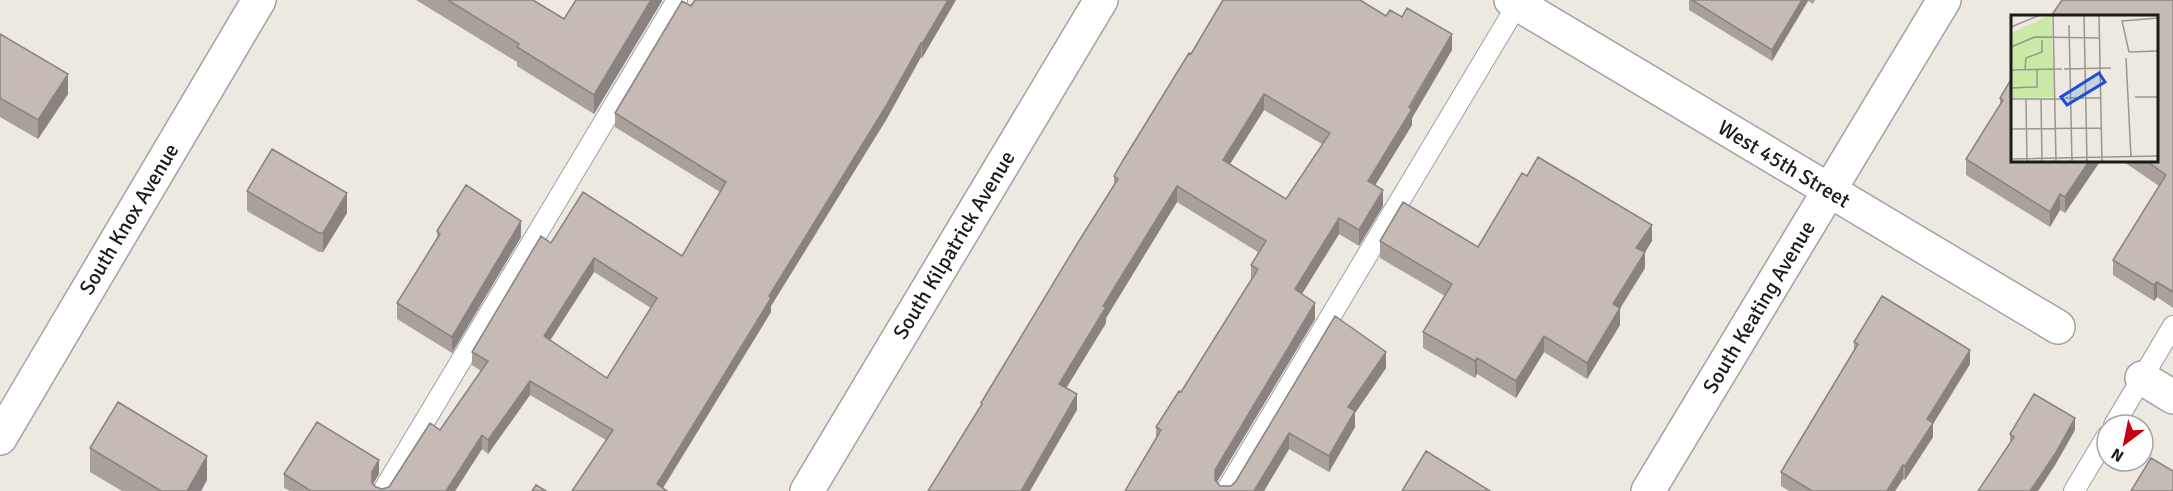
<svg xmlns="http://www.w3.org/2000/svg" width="2173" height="491" font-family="Signika,sans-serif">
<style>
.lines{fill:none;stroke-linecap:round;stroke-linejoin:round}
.service-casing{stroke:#a2a2a2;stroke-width:22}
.minor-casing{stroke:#a2a2a2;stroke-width:36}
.service{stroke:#fff;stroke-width:20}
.minor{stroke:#fff;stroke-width:33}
.wall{fill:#a9a09b;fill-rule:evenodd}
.shaded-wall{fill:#8a827e}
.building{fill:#c5bab4;stroke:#8a827e;stroke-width:1.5;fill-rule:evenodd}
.labels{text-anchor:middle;stroke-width:6;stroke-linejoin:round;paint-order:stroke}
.street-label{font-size:21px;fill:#1b1b1b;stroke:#fff}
.inset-road{fill:none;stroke:#999691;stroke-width:1.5}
.view{fill:#1d4ed8;fill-opacity:0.15;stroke:#1d4ed8;stroke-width:3}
.inset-edge{fill:none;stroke:#1b1b1b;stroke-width:3}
</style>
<rect width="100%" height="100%" fill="#ede8e0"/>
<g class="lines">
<g class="service-casing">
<path id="service" d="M2114,425L2173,326
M383,491L677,0
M1226,491L1520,0
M2074,491L2107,436"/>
</g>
<g class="minor-casing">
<path id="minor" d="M1511,0L2058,327
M2142,378L2173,397
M0,438L259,0
M807,491L1101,0
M1648,491L1944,0"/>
</g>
<use href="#service" class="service"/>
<use href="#minor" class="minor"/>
</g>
<path class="wall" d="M416,0H533L564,19L662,0V1L594,114L517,66V62Z
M695,0H956L922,58L921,57L886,120L771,306V312L663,488L572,491L606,440L530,395L488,454L482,449L455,491H290L284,488V474H379L373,484L376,487L382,489L389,487L440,430L481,371L472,365V352L551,243L682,256L720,192L615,127V113ZM594,272L651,308L607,378L550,340Z
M1689,0H1815L1813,4L1808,1L1772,61L1689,10Z
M2173,0V308L2157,297L2154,301L2113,275V260L2159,186L2121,160H2157Z
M1386,16L1452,50L1412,118V125L1375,185L1383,206L1359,246L1339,234L1302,294L1315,319L1217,482L1220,486H1231L1236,481L1335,316L1386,368L1355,413V427L1329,472L1289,449L1264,491H1125L1156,438V427L1181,392L1251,280V265L1258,252L1177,202L1106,318V323L1066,388L1077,410L981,407V403L1114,184V176L1191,54ZM1264,110L1322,144L1286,199L1230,164Z
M0,34L68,94L38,139L0,117Z
M2000,98L2101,160L2065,213L2060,210L2050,227L1966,175V159L2000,106Z
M247,191L347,213L323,252H319L247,211Z
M437,231L521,237L452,353L397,319V303L437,239Z
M1380,241L1478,247L1652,241L1645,252V268L1620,308V325L1587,379L1544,352L1516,398L1477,374L1475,378L1423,348V332L1445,296L1380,258Z
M1854,342L1970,364L1933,424V437L1905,480L1903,479L1895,491H1789L1781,486V472L1854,352Z
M2075,430L2055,465L2038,491H1978L2010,444V434Z
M90,448L207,480L201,491H122L90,472Z"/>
<path class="shaded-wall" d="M651,0H662V1L594,114V95Z
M948,0H956L922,58V44Z
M1802,0H1808V1L1772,61V50Z
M1452,34V50L1412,118V125L1368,197V181Z
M921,43V57L886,120L771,306V312L661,491L657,484Z
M68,74V94L38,139V120Z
M1264,94V110L1223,175V160Z
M2090,160H2101L2065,213V197Z
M1177,186V202L1106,318V323L1059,400V384L1103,306Z
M1383,190V206L1359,246V230Z
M347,193V213L323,252V233Z
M2060,194V210L2050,227V212Z
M1339,218V234L1295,305V289Z
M521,221V237L452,353V337Z
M1652,225V241L1645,252V268L1613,320V304L1636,248Z
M594,258V272L544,350V336Z
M2157,282V297L2154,301V285Z
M1315,303V319L1215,485V470Z
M1620,308V325L1587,379V363Z
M1544,336V352L1516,398V381Z
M1970,350V364L1933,424V437L1905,480V466L1927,419Z
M1386,352V368L1355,413V427L1329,472V456L1348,407Z
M1477,358V374L1475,378V361Z
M530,381V395L488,454V440Z
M1077,394V410L1030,491H1021Z
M2075,418V430L2055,465L2038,491H2030Z
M1289,433V449L1264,491H1254Z
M482,435V449L455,491H446Z
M207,456V480L201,491H187Z
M379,460V474L372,485V472Z
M1903,465V479L1895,491H1887Z"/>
<path class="building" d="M448,0H533L564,19L576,0H651L594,95L517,47L519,44Z
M695,0H948L922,44L921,43L886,106L769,296L771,298L657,484L667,491H572L613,430L530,381L488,440L482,435L446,491H311L284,474L317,422L379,460L372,472V483L376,487L382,489L389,487L430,423L440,430L488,361L472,352L541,236L551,243L583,192L682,256L726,182L615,113L682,1L691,6ZM594,258L657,298L607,378L544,336Z
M1223,0H1360L1386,16L1390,10L1402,17L1407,8L1452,34L1409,107L1412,109L1368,181L1383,190L1359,230L1339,218L1295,289L1315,303L1215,470V480L1220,486H1231L1236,481L1335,316L1386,352L1348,407L1355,411L1329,456L1289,433L1254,491H1125L1161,430L1156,427L1179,391L1181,392L1258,269L1251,265L1266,241L1177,186L1103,306L1106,307L1059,384L1077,394L1021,491H928L982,404L981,403L1077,244L1118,179L1114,176L1122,162L1189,53L1191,54ZM1264,94L1330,133L1286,199L1223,160Z
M1692,0H1802L1772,50Z
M2062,0H2173V292L2157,282L2154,285L2113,260L2166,175L2145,160H2157V16H2051Z
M0,34L68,74L38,120L0,98Z
M2013,76V160H2090L2065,197L2060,194L2050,212L1966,159L2003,100L2000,98Z
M272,149L347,193L323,233H319L247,191Z
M1538,157L1652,225L1636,248L1645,252L1613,304L1620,308L1587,363L1544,336L1516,381L1477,358L1475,361L1423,332L1452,284L1380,241L1403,202L1478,247L1522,173L1527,176Z
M466,185L521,221L452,337L397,303L440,234L437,231Z
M1882,296L1970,350L1927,419L1933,423L1905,466L1903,465L1887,491H1812L1781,472L1858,344L1854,342Z
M2034,394L2075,418L2055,454L2030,491H1978L2014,437L2010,434Z
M118,402L207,456L187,491H161L90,448Z
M1426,451L1490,491H1402Z
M2151,458L2173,471V491H2131Z
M536,485L546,491H532Z"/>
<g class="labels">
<g class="street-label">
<text transform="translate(1784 164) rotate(31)" y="7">West 45th Street</text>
<text transform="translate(129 219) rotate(-59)" y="7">South Knox Avenue</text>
<text transform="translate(954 245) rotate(-59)" y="7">South Kilpatrick Avenue</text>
<text transform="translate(1759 307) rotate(-59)" y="7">South Keating Avenue</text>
</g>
</g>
<g transform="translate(2011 15)">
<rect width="147" height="147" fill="#ede8e0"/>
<path d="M40,0L43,82L0,83V18Z" fill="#cae9a4"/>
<path class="inset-road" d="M42,0L45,147M73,0L76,147M88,0L91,147M147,3L111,6L118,37L147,36M58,10L61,147M0,12L29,0M0,32L24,22L88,23M115,43L120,142M14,54L15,43L31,37V25M53,54L100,53M0,55L51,54M0,73L26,72V55M124,82H147M54,83H89M0,84H52M15,84L16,147M30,84L31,147M0,90V114M0,114L90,113M0,144L147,141"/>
<path class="view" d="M88,58L94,67L56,90L50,82Z"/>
<rect width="147" height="147" class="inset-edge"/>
</g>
<g transform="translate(2125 443) rotate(212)"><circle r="28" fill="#ffffff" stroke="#a4a4a4" stroke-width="1.5"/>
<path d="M0-4.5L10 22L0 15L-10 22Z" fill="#c6000c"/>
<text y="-9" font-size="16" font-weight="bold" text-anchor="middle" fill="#1b1b1b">N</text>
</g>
</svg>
